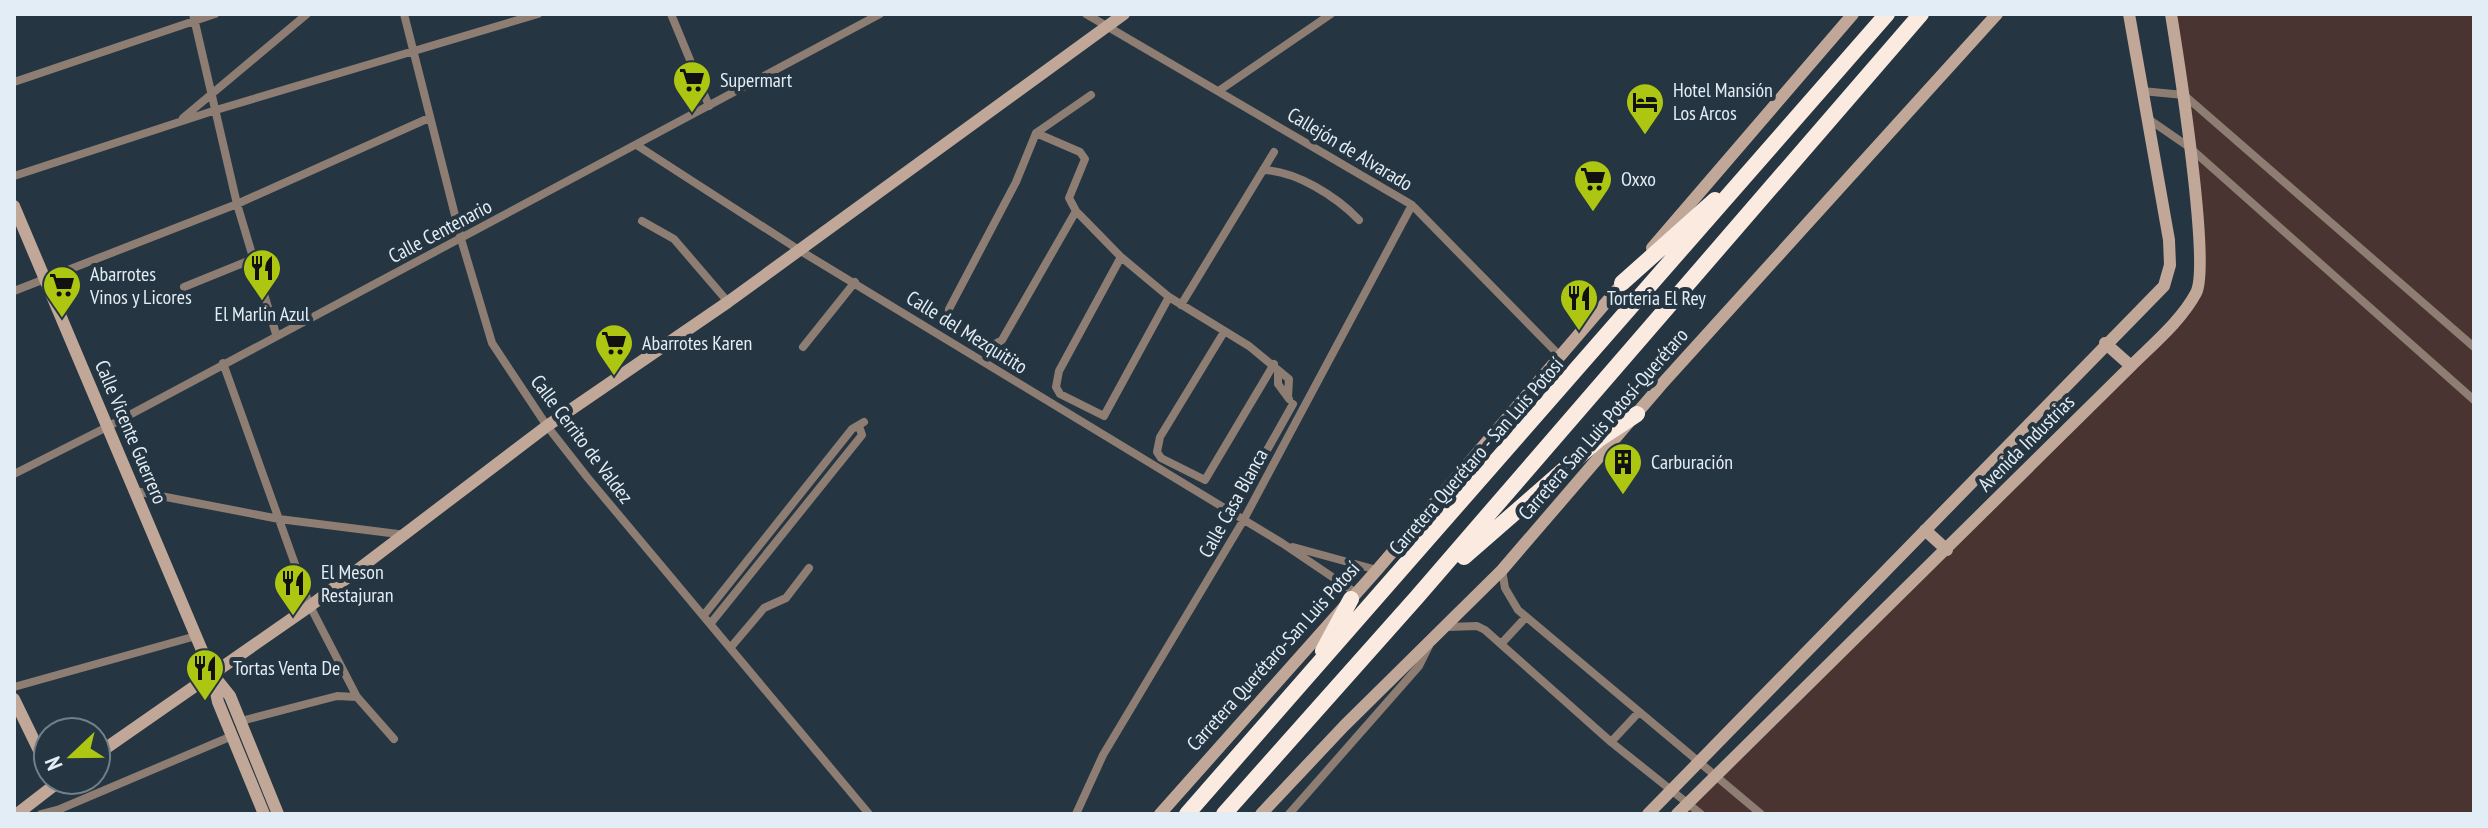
<svg xmlns="http://www.w3.org/2000/svg" width="2488" height="828" font-family="'PT Sans Narrow',sans-serif">
<style>
.industrial{fill:#493432}
.lines{fill:none;stroke-linecap:round;stroke-linejoin:round}
.street{stroke:#8d7d73;stroke-width:8}
.secondary{stroke:#c0a797;stroke-width:12}
.highway{stroke:#faeae0;stroke-width:16}
.labels{text-anchor:middle;stroke-width:8;stroke-linejoin:round;paint-order:stroke}
.poi-label{font-size:20px;fill:#e3edf5;stroke:#253541;text-anchor:start}
.street-label{font-size:20px;fill:#e3edf5;stroke:#253541}
</style>
<rect width="100%" height="100%" fill="#253541"/>
<path class="industrial" d="M2173,14H2474V814H1682L2201,294Z"/>
<g class="lines">
<path class="street" d="M193,14L237,204L276,334
M404,14L461,239L492,343L547,426L587,477L869,814
M671,14L709,106
M1086,14L1412,205L1561,357
M14,82L215,14
M1220,90L1331,14
M2142,91L2184,95L2474,347
M183,118L307,14
M2147,118L2189,147L2474,400
M1036,133L1080,152L1085,159L1069,198L1076,211L1121,257L1169,297L1249,346L1289,379L1288,397
M638,146L799,250L1282,543L1356,593
M1263,170C1296,171 1336,196 1359,220
M14,176L216,110L538,14
M1076,211L1002,340L990,347L947,322L949,309L1016,182L1036,133L1091,95
M642,221L674,239L728,302
M1121,257L1059,371L1056,387L1060,394L1104,416L1169,297
M184,287L253,259
M14,291L237,204L429,118
M1181,305L1274,152
M1224,332L1160,437L1157,452L1161,458L1205,480L1274,364
M803,347L855,282
M223,363L310,606L357,697L394,739
M1278,372V384L1289,399
M14,474L107,427L880,14
M135,491L279,519L406,535
M1231,514L1293,404
M1293,547L1377,570
M1502,570L1505,588L1518,610L1761,814
M704,615L852,429L864,422
M711,623L862,435L859,426
M1447,627L1477,626L1485,630L1611,742L1701,814
M1501,644L1526,617
M731,647L764,608L786,598L809,568
M14,687L196,636
M241,721L337,696L357,697
M1611,742L1639,712
M41,814L60,809L232,736
M1076,814L1103,755L1243,521L1412,205
M1289,814L1419,666L1429,646"/>
<path class="secondary" d="M14,206L212,674L218,702L264,814
M1652,248L1853,14
M2105,343L2131,366
M1925,530L1947,550
M214,676L230,696L278,814
M14,699L48,769
M96,755L310,606L547,426L728,302L1124,14
M17,814L61,780
M1160,814L1377,570L1627,278
M1261,814L1344,726L1502,570L1661,385L1997,14
M1648,814L2164,286L2170,265L2169,240L2129,14
M1677,814L2131,366C2153,344 2181,321 2196,293C2211,265 2178,57 2171,14"/>
<path class="highway" d="M1622,283L1715,200
M1464,557L1599,439L1637,414
M1323,651L1351,599
M1187,814L1887,14
M1224,814L1417,597L1921,14"/>
</g>
<defs>
<g id="supermarket-pin" transform="scale(2)"><path d="M0 17L-7.5 6A9.5 9.5 0 1 1 7.5 6Z" fill="#acc612" stroke="#253541"/><path d="M-6-5.5h2.5l.6 2H6L4.5 2H-2.5L-4.4-4H-6ZM-1.5 3.2a1.3 1.3 0 1 0 .1 0ZM3 3.2a1.3 1.3 0 1 0 .1 0Z" fill="#111"/></g>
<g id="hotel-pin" transform="scale(2)"><path d="M0 17L-7.5 6A9.5 9.5 0 1 1 7.5 6Z" fill="#acc612" stroke="#253541"/><path d="M-6-4.5h1.5V1H6V5H4.5V3h-9V5H-6ZM-4 0a1.8 1.8 0 1 1 3.6 0ZM.5 0V-2.5h3Q6-2.5 6 0Z" fill="#111"/></g>
<g id="restaurant-pin" transform="scale(2)"><path d="M0 17L-7.5 6A9.5 9.5 0 1 1 7.5 6Z" fill="#acc612" stroke="#253541"/><path d="M-5-6h1v4h1v-4h1v4h1v-4h1v5L-1.5 .5V6h-2V.5L-5-1ZM5-6V6H3V1.5H1.5Q1.5-4 5-6Z" fill="#111"/></g>
<g id="building-pin" transform="scale(2)"><path d="M0 17L-7.5 6A9.5 9.5 0 1 1 7.5 6Z" fill="#acc612" stroke="#253541"/><path d="M-4-6H4V6H1V3H-1V6H-4ZM-2.5-4.3h1.7v1.8h-1.7ZM.8-4.3h1.7v1.8H.8ZM-2.5-1h1.7V.8h-1.7ZM.8-1h1.7V.8H.8Z" fill="#111"/></g>
</defs>
<g fill-rule="evenodd">
<use href="#supermarket-pin" x="692" y="80"/>
<use href="#hotel-pin" x="1645" y="102"/>
<use href="#supermarket-pin" x="1593" y="179"/>
<use href="#restaurant-pin" x="262" y="268"/>
<use href="#supermarket-pin" x="62" y="285"/>
<use href="#restaurant-pin" x="1579" y="298"/>
<use href="#supermarket-pin" x="614" y="343"/>
<use href="#building-pin" x="1623" y="462"/>
<use href="#restaurant-pin" x="293" y="583"/>
<use href="#restaurant-pin" x="205" y="668"/>
</g>
<g class="labels">
<g class="poi-label">
<text x="720" y="87">Supermart</text>
<text x="1673" y="97">Hotel Mansión<tspan x="1673" dy="23">Los Arcos</tspan></text>
<text x="1621" y="186">Oxxo</text>
<text x="90" y="281">Abarrotes<tspan x="90" dy="23">Vinos y Licores</tspan></text>
<text x="1607" y="305">Torteria El Rey</text>
<text x="262" y="321" text-anchor="middle">El Marlin Azul</text>
<text x="642" y="350">Abarrotes Karen</text>
<text x="1651" y="469">Carburación</text>
<text x="321" y="579">El Meson<tspan x="321" dy="23">Restajuran</tspan></text>
<text x="233" y="675">Tortas Venta De</text>
</g>
<g class="street-label">
<text transform="translate(1350 149) rotate(31)" y="7">Callejón de Alvarado</text>
<text transform="translate(440 231) rotate(-28)" y="7">Calle Centenario</text>
<text transform="translate(967 332) rotate(32)" y="7">Calle del Mezquitito</text>
<text transform="translate(1603 424) rotate(-49)" y="7">Carretera San Luis Potosí-Querétaro</text>
<text transform="translate(131 432) rotate(67)" y="7">Calle Vicente Guerrero</text>
<text transform="translate(582 439) rotate(53)" y="7">Calle Cerrito de Valdez</text>
<text transform="translate(2026 443) rotate(-45)" y="7">Avenida Industrias</text>
<text transform="translate(1476 456) rotate(-49)" y="7">Carretera Querétaro - San Luis Potosí</text>
<text transform="translate(1233 503) rotate(-61)" y="7">Calle Casa Blanca</text>
<text transform="translate(1273 656) rotate(-48)" y="7">Carretera Querétaro-San Luis Potosí</text>
</g>
</g>
<rect width="2488" height="828" fill="none" stroke="#e3edf5" stroke-width="32"/>
<g transform="translate(72 756) rotate(248)"><circle r="38" fill="#253541" stroke="#717f89" stroke-width="2"/>
<path d="M0-6L14 30L0 20L-14 30Z" fill="#acc612"/>
<text y="-12" font-size="22" font-weight="bold" text-anchor="middle" fill="#e3edf5">N</text>
</g>
</svg>
